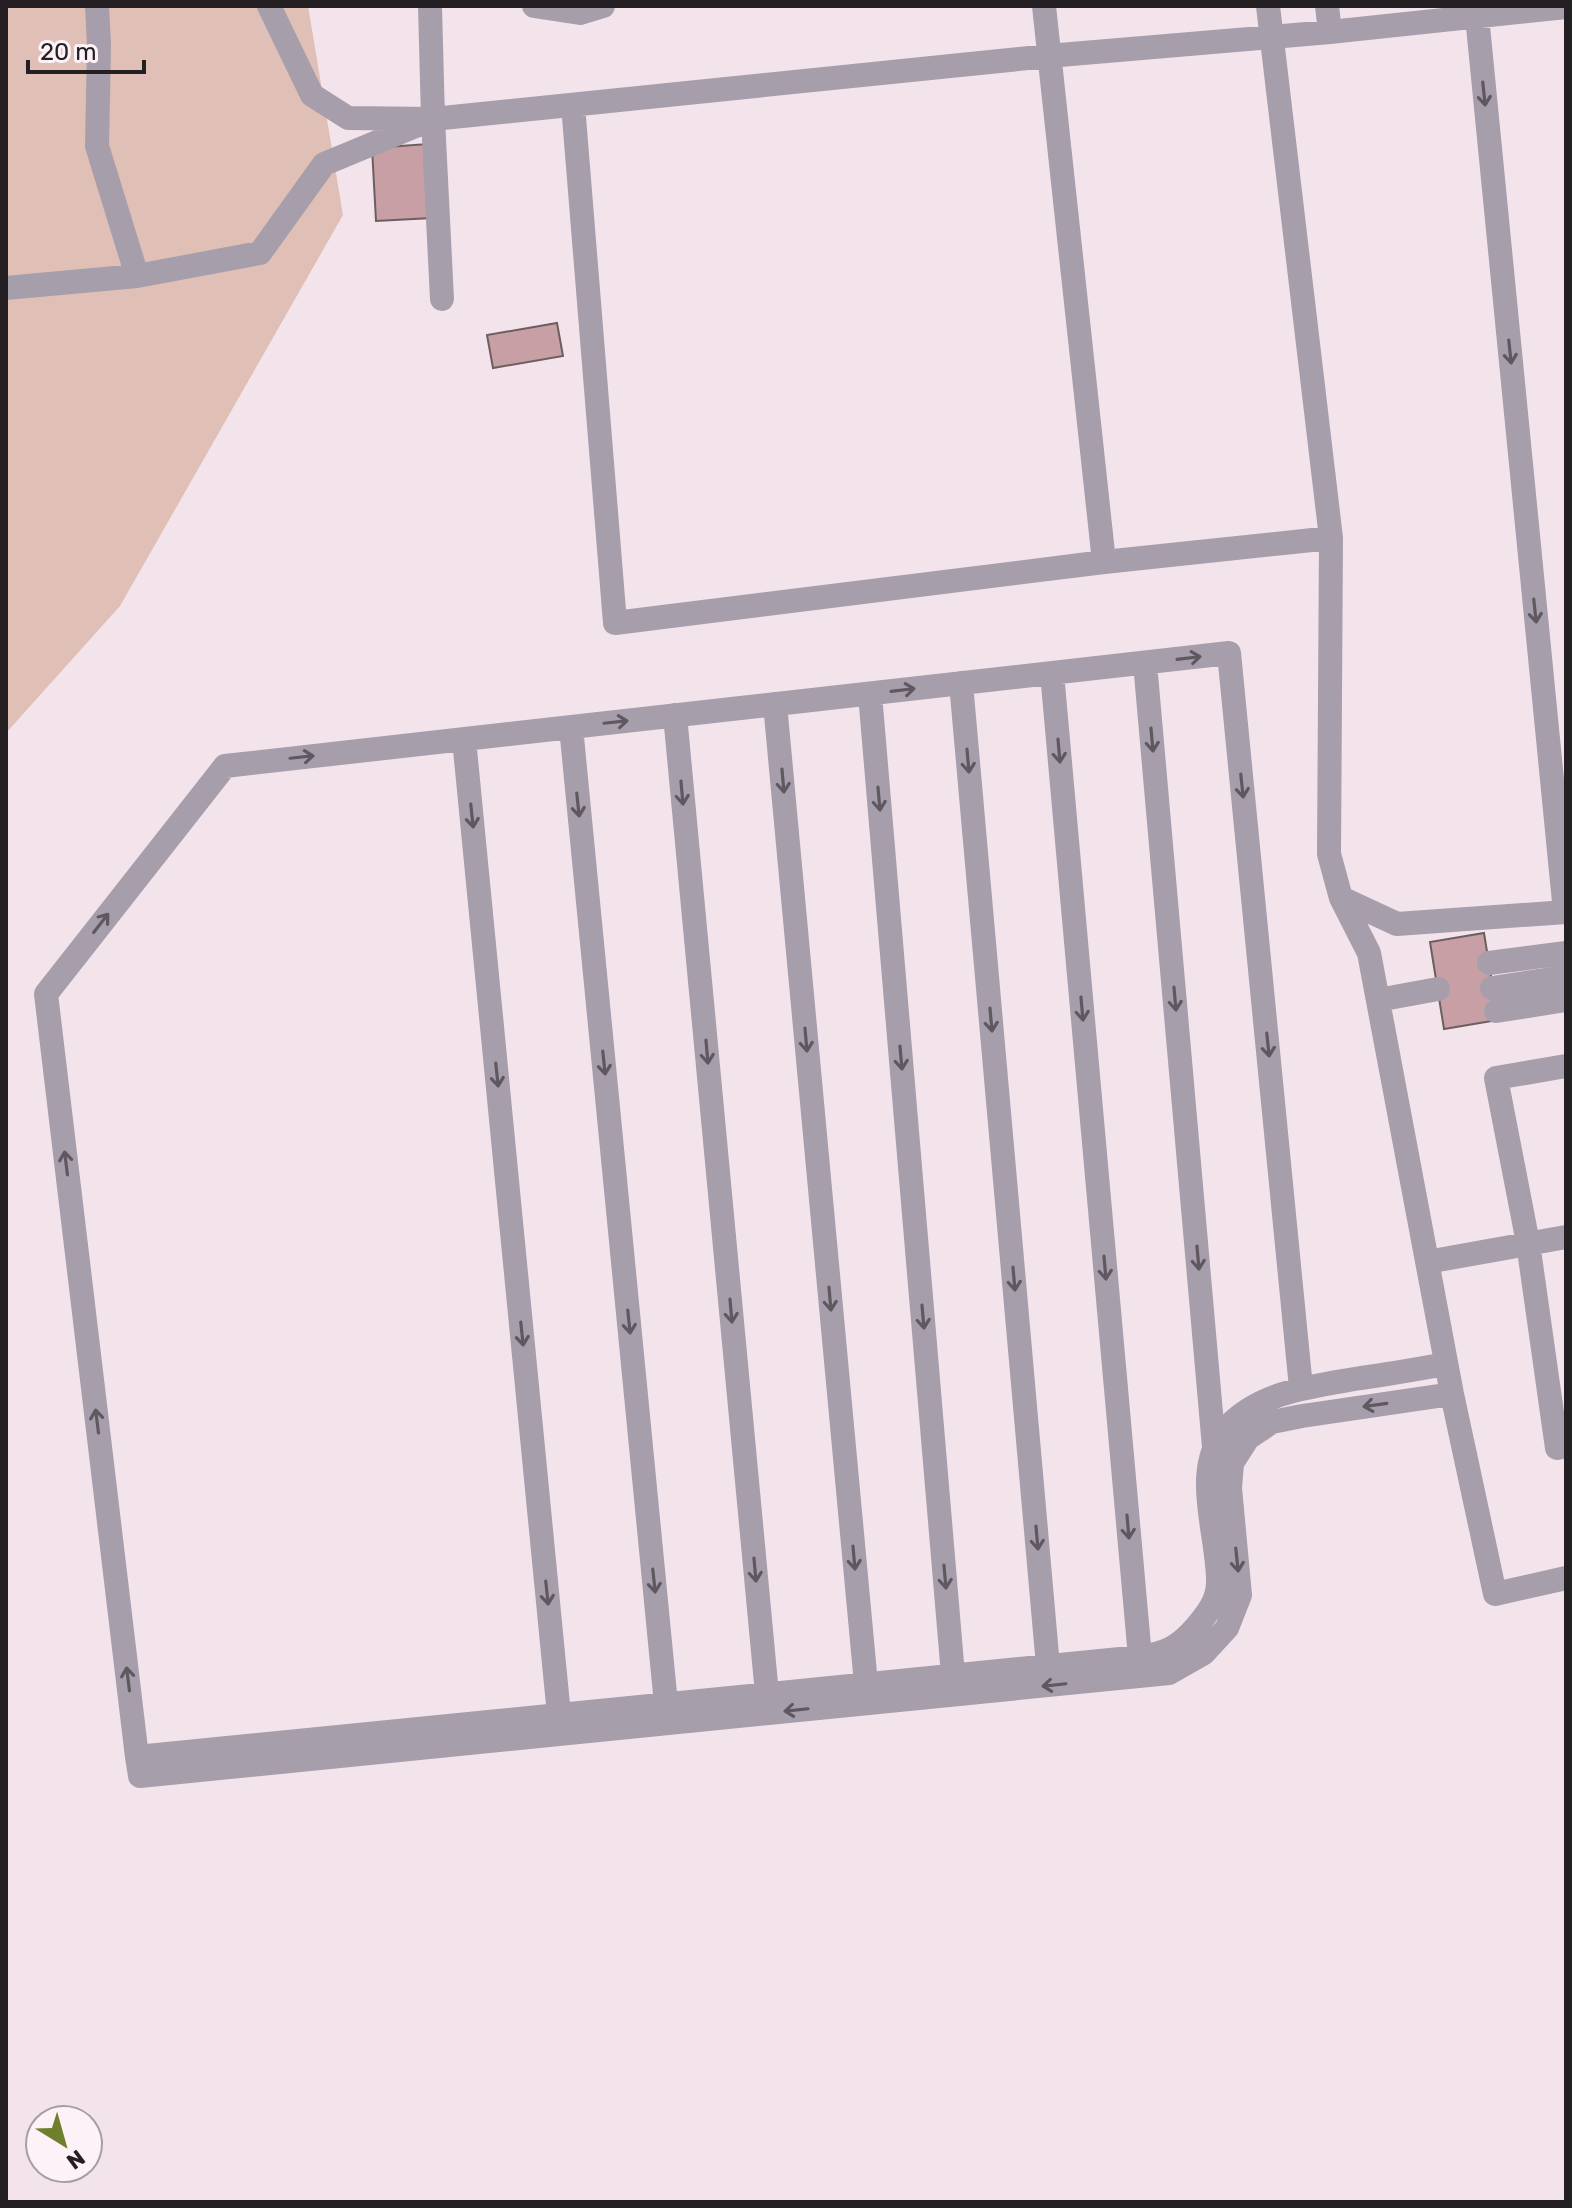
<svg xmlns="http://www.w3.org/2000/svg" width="1572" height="2208" font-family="Rubik,sans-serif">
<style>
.green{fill:#dfbfb6}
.building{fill:#c79fa4;stroke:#6d5e60;stroke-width:2}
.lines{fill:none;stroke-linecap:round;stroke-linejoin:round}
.minor{stroke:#a79eab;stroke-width:24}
.oneway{stroke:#5f5860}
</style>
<rect width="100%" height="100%" fill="#f3e4ec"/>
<path class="green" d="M6,6H308L343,215L120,606L6,733Z"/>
<path class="building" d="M428,144L432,218L376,221L372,148Z
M557,323L563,356L493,368L487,335Z
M1484,933L1498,1020L1444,1029L1430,942Z"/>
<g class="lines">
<path class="minor" d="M97,6L99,45L97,146L137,276
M269,6L312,95L348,118L433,119L1048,56L1330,32L1566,7
M430,6L433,119L442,299
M534,6L580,13L603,6
M1044,6L1104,562
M1268,6L1331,538L1329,854L1341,898L1369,953L1452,1394L1495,1594L1566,1578
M1327,6L1330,32
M1477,16L1565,912
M573,105L615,623L1104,562L1331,538
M6,288L137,276L260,253L324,164L423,123
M1145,663L1214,1447
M1052,673L1140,1657
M961,683L1048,1666
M870,694L953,1675
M775,704L866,1684
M675,715L767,1694
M571,727L666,1704
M464,739L559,1715
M1341,898L1397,924L1566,912
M1489,963L1566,953
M1492,988L1566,977
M1378,1000L1438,989
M1496,1011L1566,1000
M1566,1066L1496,1078L1528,1243L1557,1448L1566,1446
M1427,1262L1566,1237
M1446,1364C1418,1369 1390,1374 1361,1378C1315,1386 1259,1391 1226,1429C1190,1471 1219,1535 1218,1583C1218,1600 1207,1614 1197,1626C1179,1647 1167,1653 1140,1657L137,1757L140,1776L1169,1673L1204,1653L1227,1628L1240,1595L1230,1488L1232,1463L1248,1438L1272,1422L1302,1416L1452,1394
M137,1757L46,994L225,766L1229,653L1301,1388"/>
</g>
<defs><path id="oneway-shaft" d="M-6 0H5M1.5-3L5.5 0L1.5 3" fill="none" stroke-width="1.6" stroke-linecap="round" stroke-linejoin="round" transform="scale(2)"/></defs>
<g class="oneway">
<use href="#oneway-shaft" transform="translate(1484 94) rotate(84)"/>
<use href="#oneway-shaft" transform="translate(1510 352) rotate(84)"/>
<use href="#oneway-shaft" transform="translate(1535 611) rotate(84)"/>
<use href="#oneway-shaft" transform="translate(1189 658) rotate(-7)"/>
<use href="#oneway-shaft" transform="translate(903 690) rotate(-7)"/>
<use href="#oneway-shaft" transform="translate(616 722) rotate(-6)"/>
<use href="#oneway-shaft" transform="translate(1152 740) rotate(85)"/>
<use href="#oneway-shaft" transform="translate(1059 751) rotate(85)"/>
<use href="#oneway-shaft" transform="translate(302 757) rotate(-6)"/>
<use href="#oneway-shaft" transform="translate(968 761) rotate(85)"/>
<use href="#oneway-shaft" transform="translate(783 781) rotate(85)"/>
<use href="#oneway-shaft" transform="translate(1242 786) rotate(84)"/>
<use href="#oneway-shaft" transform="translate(682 793) rotate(85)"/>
<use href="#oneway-shaft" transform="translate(879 799) rotate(85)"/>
<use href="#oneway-shaft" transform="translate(578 805) rotate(84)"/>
<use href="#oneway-shaft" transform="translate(472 816) rotate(84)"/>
<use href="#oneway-shaft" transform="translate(101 923) rotate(-52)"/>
<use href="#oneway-shaft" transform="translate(1175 999) rotate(85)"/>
<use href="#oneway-shaft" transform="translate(1082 1009) rotate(85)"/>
<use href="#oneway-shaft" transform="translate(991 1020) rotate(85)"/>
<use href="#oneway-shaft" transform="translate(806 1040) rotate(85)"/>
<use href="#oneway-shaft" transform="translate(1268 1045) rotate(84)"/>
<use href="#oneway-shaft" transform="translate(707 1052) rotate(85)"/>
<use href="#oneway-shaft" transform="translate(901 1058) rotate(85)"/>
<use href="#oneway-shaft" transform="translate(604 1063) rotate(84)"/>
<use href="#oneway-shaft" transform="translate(497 1075) rotate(84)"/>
<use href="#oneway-shaft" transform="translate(66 1163) rotate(-97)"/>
<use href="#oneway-shaft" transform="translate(1198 1258) rotate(85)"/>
<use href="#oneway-shaft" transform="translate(1105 1268) rotate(85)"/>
<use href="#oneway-shaft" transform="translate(1014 1279) rotate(85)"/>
<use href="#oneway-shaft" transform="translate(830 1299) rotate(85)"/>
<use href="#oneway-shaft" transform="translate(731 1311) rotate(85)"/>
<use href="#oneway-shaft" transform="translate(923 1317) rotate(85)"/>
<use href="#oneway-shaft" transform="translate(629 1322) rotate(84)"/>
<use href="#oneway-shaft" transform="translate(522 1334) rotate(84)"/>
<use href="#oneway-shaft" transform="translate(1375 1405) rotate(172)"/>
<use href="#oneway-shaft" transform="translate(97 1421) rotate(-97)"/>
<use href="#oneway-shaft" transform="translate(1128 1527) rotate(85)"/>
<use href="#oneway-shaft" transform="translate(1037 1538) rotate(85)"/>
<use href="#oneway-shaft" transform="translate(854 1558) rotate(85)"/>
<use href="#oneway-shaft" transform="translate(1237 1560) rotate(84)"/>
<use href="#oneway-shaft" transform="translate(755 1570) rotate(85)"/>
<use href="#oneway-shaft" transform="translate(945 1577) rotate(85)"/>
<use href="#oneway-shaft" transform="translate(654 1581) rotate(84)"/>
<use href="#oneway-shaft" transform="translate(547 1593) rotate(84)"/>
<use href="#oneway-shaft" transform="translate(128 1679) rotate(-97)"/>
<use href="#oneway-shaft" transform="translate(1054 1685) rotate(174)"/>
<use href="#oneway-shaft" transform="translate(796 1710) rotate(174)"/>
</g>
<rect width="1572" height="2208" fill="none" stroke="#241f22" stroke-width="16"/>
<g transform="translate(64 2144) rotate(143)"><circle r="38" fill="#fef2f9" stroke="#a79ea3" stroke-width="2"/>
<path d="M0-6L14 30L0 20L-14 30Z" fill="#707f2c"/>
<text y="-12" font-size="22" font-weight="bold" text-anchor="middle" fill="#241f22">N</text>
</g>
<path d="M28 60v12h116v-12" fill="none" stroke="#241f22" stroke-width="4"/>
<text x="40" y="60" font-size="24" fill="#241f22" stroke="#fef2f9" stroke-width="6" paint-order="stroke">20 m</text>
</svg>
